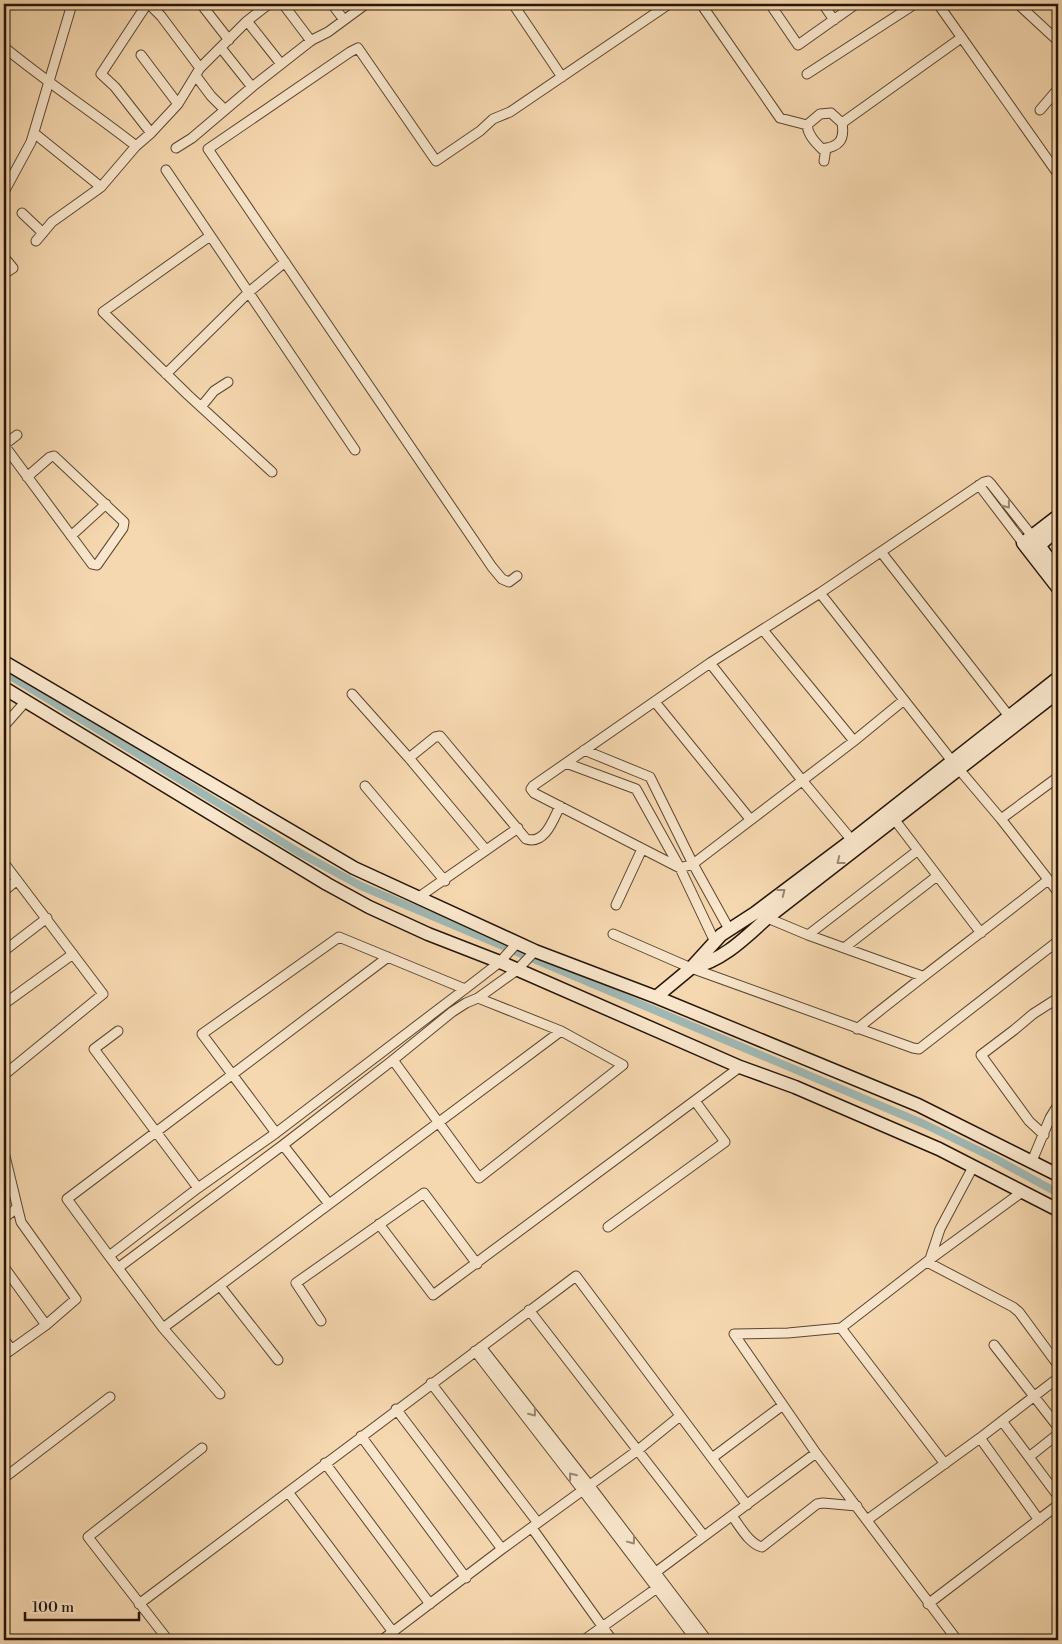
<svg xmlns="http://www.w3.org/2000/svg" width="1062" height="1644" font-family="'Libre Bodoni',serif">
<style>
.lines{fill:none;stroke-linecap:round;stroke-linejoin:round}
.canal{stroke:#a0b8b4;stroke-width:8}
.street-casing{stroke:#5a4630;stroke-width:11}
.secondary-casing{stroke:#261606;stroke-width:15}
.street{stroke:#f9e6cc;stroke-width:9}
.secondary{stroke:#f9e6cc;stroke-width:12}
.oneway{stroke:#9a8873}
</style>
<rect width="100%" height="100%" fill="#f6d8b0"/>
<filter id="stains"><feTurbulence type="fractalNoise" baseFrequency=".004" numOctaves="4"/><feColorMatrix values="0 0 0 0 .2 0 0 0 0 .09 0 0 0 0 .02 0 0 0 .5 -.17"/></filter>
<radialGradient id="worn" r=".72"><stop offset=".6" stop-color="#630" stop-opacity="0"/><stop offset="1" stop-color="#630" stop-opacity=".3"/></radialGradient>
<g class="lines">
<path class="canal" d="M4,672L300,853L361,886L924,1124L994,1158L1058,1193"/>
<g class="street-casing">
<path id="street" d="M147,4L101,74L115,87L151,133
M149,4L161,16L200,68
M201,4L229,40
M283,4L311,41
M332,4L344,20
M513,4L562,77
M701,4L780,118L807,125L820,114L831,113L842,123C845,140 839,147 822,149C815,142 808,135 807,125
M770,4L798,45L856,4
M823,4L834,20
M938,4L1058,174
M1018,4L1058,41
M247,21L281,64
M4,47C46,82 93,112 136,146
M221,48L252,87
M141,55L178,104
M807,74L915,4
M196,76L211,96L225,110
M1040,110L1058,89
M842,123L961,38
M34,133L101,187
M176,148L192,138L252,87L312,40L328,32L366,4
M824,161L826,148
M166,170L355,450
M4,192L31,142L72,4
M22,213L43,233
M210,236L103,312L188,395L272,472
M36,241L52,222L101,187L136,146L151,133L178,104L200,68L247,21L269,4
M4,257L13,268L4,274
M166,374L249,292L285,262
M201,407L214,391L228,382
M4,445L92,564L97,565L123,528L124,522L54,456L50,457L27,477
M4,445L17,435
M979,485L1023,543
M71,536L106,504
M881,552L1012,720
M517,576L509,582L502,579L492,567L208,149L350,52L358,48L436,161L480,131L493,119L510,112L669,4
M820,593L952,761L1001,819L1058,892
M763,630L854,741
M710,663L801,779L855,844
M352,694L409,758L486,850
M904,700L854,741L693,864L680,868L534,793L531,789L533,786L710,663L820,593L984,482L988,481L991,484L1032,536
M655,702L750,819
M4,726L26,701
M584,750L650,777L693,864L729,929
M409,758L435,737L440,736L526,839C545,845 553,820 560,806
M566,763L636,789L680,868L715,942
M365,786L445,881
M891,815L981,933
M1001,819L1058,777
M4,863L103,994L4,1075
M4,891L17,880
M419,897L518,828
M616,905L642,849
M765,917L808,935L922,976
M613,934L691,968L913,1048L919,1049L1058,941
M808,935L917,851
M844,948L937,876
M4,951L47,918
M4,1004L73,954
M857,1029C920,978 985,930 1048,880
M118,1031L94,1049L198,1188
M393,1060L479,1178L623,1065L561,1031L478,998
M276,1133L202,1034L339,937L465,989
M1044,1135L1029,1121L981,1055L1014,1030L1033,1014L1058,998
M283,1145L329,1204
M4,1152L21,1222L76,1299L46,1325L4,1355
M1032,1161L1050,1118L1058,1105
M4,1218L17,1208
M379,1224L433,1295L740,1067
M608,1227L725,1142L695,1101
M109,1256L67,1199L388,957
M930,1259L940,1229L973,1167
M927,1262L1013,1307L1019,1312L1058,1365
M4,1267L46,1325
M118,1268L283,1145L393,1060L452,1012L466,1003L478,998L517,970L535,951
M220,1286L278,1360
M529,1310L704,1536
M321,1321L296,1283L424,1193L477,1264
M163,1328L561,1031
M841,1328L945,1464
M734,1334L816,1453L957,1640
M734,1334L788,1333L841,1328L929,1260L1022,1192
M4,1339L11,1349
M994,1345L1058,1427
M481,1347L590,1486L707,1640
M475,1351L583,1491L696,1640
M431,1383L538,1523
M220,1394L163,1328L109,1256L198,1188L276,1133L465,989L500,962L517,943
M396,1409L502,1549
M1002,1421L1058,1496
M361,1436L466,1578
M980,1438L1039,1520
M1029,1457L1058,1434
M712,1458L783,1405
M325,1463L430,1604
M4,1478L110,1397
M288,1492L393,1632
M732,1516C740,1526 749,1544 762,1547L817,1504L823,1503L857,1506
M867,1520L980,1438L1058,1378
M532,1528L612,1640
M656,1572L816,1453
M139,1604L576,1276L747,1505
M928,1604L1058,1505
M168,1640L88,1537L202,1448
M382,1640L502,1549L638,1450L680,1416
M584,1640L657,1588"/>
</g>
<g class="secondary-casing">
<path id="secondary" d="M1058,516L1023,543L1058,588
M1032,536L1058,571
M1034,550L1058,529
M4,662L354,868L535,951L656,997L918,1105L1058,1175
M4,688L327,884L369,907L428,934L500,962L740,1067L795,1087L939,1149L1058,1210
M691,968C722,961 744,939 767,918L1058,692
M656,997L691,968L721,935L755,913L852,840L1058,678"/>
</g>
<use href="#street" class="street"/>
<use href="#secondary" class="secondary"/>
</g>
<defs><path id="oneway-chevron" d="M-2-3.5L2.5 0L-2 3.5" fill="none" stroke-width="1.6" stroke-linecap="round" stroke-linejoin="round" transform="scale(1.25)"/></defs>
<g class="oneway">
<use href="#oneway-chevron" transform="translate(1007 505) rotate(52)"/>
<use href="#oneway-chevron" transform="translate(840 861) rotate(142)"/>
<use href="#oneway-chevron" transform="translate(782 892) rotate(-38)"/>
<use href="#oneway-chevron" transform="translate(533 1413) rotate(52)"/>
<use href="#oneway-chevron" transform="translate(572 1476) rotate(-128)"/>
<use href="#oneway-chevron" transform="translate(632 1541) rotate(53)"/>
</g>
<rect width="1062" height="1644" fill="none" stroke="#f6d8b0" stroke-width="20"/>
<rect x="5" y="5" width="1052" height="1634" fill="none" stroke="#261606" stroke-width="2.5"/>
<rect x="10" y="10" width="1042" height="1624" fill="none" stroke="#261606"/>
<path d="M25 1612v8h114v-8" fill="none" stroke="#261606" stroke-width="2.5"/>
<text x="32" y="1612" font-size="15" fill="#261606" stroke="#f9e6cc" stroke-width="4" paint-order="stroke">100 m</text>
<rect width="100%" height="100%" filter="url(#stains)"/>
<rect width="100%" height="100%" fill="url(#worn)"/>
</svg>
